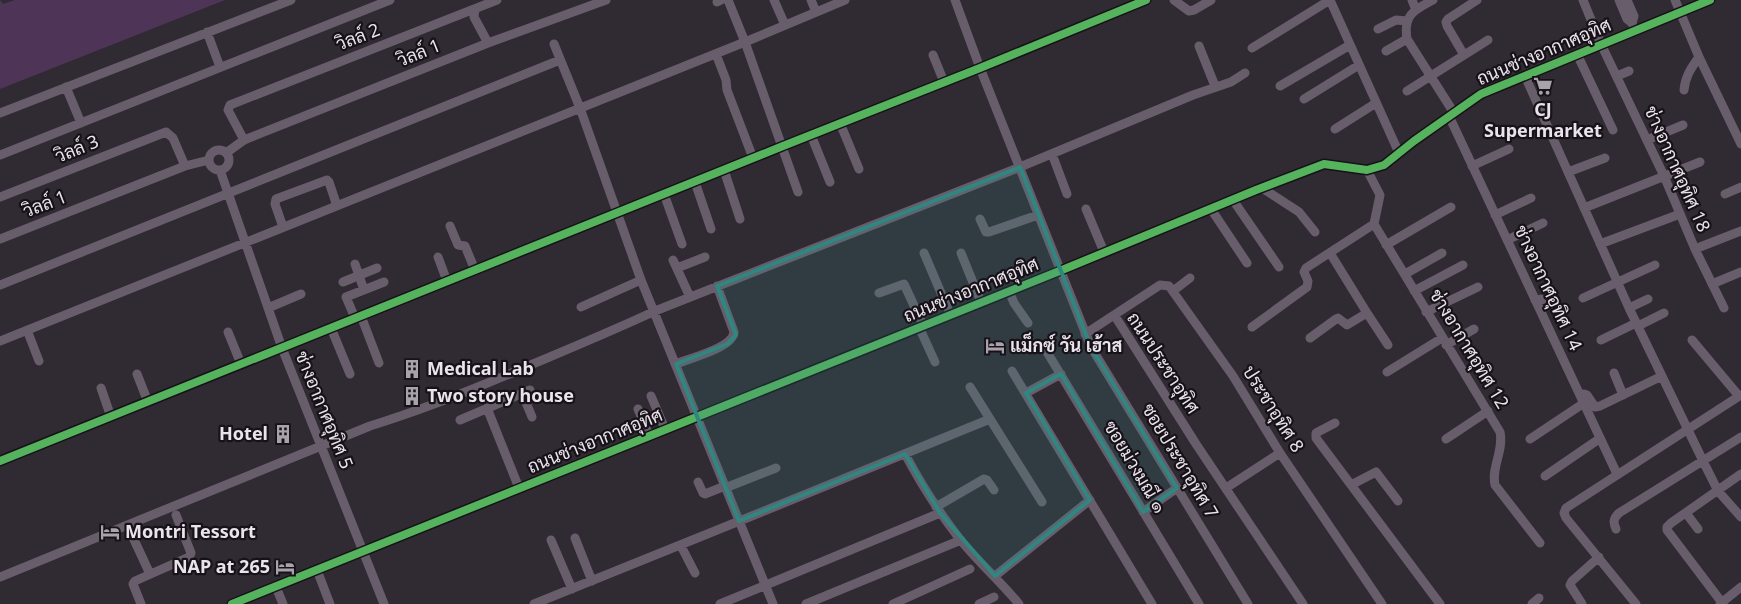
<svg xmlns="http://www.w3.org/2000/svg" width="1741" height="604" font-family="'Noto Sans',Sarabun,sans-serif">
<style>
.green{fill:#4e3456}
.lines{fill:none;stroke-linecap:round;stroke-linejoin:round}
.minor{stroke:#685d6b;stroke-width:9}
.cycleway-casing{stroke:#171218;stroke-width:11}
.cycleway{stroke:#56b35d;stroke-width:8}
.marked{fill:#308681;fill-opacity:0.2;stroke:#308681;stroke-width:4;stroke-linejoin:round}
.labels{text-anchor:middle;stroke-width:4.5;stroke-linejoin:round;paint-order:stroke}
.street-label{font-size:18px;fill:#eae2ed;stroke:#171218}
.poi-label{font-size:18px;font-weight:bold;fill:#eae2ed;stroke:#171218;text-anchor:start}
</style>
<rect width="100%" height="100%" fill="#302a32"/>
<path class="green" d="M0,0L3,4L15,0H225L0,89Z"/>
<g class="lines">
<path class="minor" d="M728,0L745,42L798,192
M774,0L785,25
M811,0L816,12
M955,0L980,68L1091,347L1248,604
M1174,0L1189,11L1194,10L1211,0
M1330,0L1399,153
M1412,0L1416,10
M1583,0L1601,44L1664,176L1695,249L1724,308
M1619,0L1627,19L1632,23
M1627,0L1634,16L1632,23L1635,31
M1675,0L1699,57L1741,144
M717,2L721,0
M475,9L474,17L488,43
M1378,29L1396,20L1407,21
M207,32L220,67
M1407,39C1403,15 1414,10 1433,0
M554,44L580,108L641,280L773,604
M1199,46L1215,86
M1252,48L1330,0
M1386,51L1407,39L1454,113
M716,54L726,80L727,90L753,158
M1577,54L1613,130
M933,55L944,82
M1464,55L1447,26L1446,22L1448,19L1477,0
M1525,76L1629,308L1703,461L1718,491L1741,517
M1617,76L1629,71
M1280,86L1350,45
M66,87L81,123
M1684,90C1685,77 1691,68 1699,57
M1407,91L1488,40
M1304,99L1359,65
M0,113L291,0
M1449,116L1617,474
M840,123L859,169
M1335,129L1376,103
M811,135L830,182
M244,140L228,110L230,105L497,0
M1647,140L1683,125
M209 160a10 10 0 1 1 20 0a10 10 0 1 1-20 0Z
M226,153L244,140L488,43L606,0
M1052,154L1067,194
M0,155L390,0
M1472,166L1509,149
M220,170L282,348L384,604
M724,170L740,219
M1367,170L1380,195L1374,224L1500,432C1504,451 1491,467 1495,485L1540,543
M1568,172L1605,158
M695,182L711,229
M1262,188L1299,212L1315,232
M664,194L682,244
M1725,194L1741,187
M0,197L166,132L173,138L185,166
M1233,200L1279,267
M1584,208L1700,162
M1086,209L1104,252
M1211,209L1247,263
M1495,215L1531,198
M980,219L986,232H989L1038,215
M450,226L458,245L465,246L475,270
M283,227L275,204L276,199L327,180L329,182L337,206
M0,239L185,166L209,160
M1507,240L1543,223
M1600,244L1680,214
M1386,245L1451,207
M1695,249L1741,231
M924,253L950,314
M961,253L981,302
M438,257L447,281
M673,260L690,297
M355,264L364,290
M677,268L705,257
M1405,274L1442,253
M343,282L377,268
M1712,284L1741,272
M0,285L560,60
M1009,291L1014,303L1028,323
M1173,291L1190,278
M1414,291L1463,265
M879,293L904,284L923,325
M1583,298L1655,265
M1535,300C1550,297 1555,303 1562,315
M581,307L641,280
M268,308L301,294
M1629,308L1648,299
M1426,312L1478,287
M1367,313L1388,345
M361,316L379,363
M1115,316L1196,444L1303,604
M355,318L346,297L384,282
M1638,326L1664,313
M919,327L935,362
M1252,327L1307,287L1308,281L1304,272L1306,268L1374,224
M331,328L350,374
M27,330L39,361
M228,332L241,364
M1085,334L1160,285L1169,286L1233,376L1280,453L1382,604
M1310,338L1336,319L1338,318L1347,325L1367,313L1330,253
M1601,340L1636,323
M1692,340L1739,396
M0,341L745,42L845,0
M1446,345L1474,329
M1044,347L1199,604
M676,364C690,358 733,348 734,332L717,286
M1012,371L1152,604
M1387,372L1442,338
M1614,373L1623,395
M137,374L148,402
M970,387L1042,502
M101,388L111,417
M522,393L532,417
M1026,393L1061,374
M1580,395L1584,394L1587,395L1595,407L1600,406L1662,376
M651,396L665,429
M487,408L519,488
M638,409L649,435
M460,420L530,390
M1335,423L1316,433V438L1440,604
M1446,439L1488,411
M1530,439L1584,403
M905,454C921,484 938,511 959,538C977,561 1000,581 1019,604
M0,461L783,146L980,68L1146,0
M1545,476L1599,439
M698,482L703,493L705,494L725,486
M1351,485L1376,472L1398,501
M725,488L776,468
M1226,488L1280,453
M936,507L984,479L987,480L994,490
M1143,512L1177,488
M1686,513L1698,529
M1616,529C1613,522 1613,519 1619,513L1741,437
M130,531L150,574
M575,538L592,581
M551,540L572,589
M681,546L695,573
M317,570L330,604
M995,576L1090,500
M0,577L370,426C419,411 467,392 514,372C561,352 608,333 655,311L1020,167L1193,95L1231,82L1245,73
M276,587L283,604
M141,604L133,584L135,581L189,557L191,553L176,515
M232,604L1062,270L1256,190L1324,164L1367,170L1384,165L1414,141L1481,94L1710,0
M534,604C687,543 838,481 990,419
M720,604L940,513
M806,604L961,540
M893,604L970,569
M979,604L994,597
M1532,604L1539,598
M1582,604L1570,585L1572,581L1599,557
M1636,604L1566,518L1564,513L1566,508L1741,395
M1720,604L1741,587
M1723,604L1667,530V527L1671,523L1741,474"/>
<g class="cycleway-casing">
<path id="cycleway" d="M0,461L783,146L980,68L1146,0
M232,604L1062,270L1256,190L1324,164L1367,170L1384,165L1414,141L1481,94L1710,0"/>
</g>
<use href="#cycleway" class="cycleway"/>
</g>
<path class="marked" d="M1020,167L1091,347L1177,488L1143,512L1061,374L1026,393L1090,500L995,576L940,513L905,454L739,521L676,364L727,344L736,335L717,286Z"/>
<defs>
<g id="supermarket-bare" transform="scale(1.5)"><path d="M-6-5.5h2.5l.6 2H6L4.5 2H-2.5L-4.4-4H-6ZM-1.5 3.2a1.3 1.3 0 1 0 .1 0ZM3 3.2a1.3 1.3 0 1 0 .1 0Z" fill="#a9a2ac" stroke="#171218" stroke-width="2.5" paint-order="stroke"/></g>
<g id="hotel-bare" transform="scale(1.5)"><path d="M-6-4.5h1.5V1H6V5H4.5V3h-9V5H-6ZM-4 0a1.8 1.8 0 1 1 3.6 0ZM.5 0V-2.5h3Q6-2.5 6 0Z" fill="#a9a2ac" stroke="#171218" stroke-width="2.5" paint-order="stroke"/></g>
<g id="building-bare" transform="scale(1.5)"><path d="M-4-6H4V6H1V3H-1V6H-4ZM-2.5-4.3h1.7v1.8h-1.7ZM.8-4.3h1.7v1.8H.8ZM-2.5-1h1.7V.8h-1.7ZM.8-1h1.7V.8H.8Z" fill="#a9a2ac" stroke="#171218" stroke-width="2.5" paint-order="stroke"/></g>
</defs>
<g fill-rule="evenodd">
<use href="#supermarket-bare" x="1543" y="86"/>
<use href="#hotel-bare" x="995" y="346"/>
<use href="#building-bare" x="412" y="369"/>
<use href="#building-bare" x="412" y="396"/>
<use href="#building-bare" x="283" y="434"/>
<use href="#hotel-bare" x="110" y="532"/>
<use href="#hotel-bare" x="285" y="567"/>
</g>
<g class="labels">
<g class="street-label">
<text transform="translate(358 37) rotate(-21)" y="6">วิลล์ 2</text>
<text transform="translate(1544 52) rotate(-23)" y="6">ถนนช่างอากาศอุทิศ</text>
<text transform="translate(419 53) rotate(-22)" y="6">วิลล์ 1</text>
<text transform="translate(77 149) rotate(-22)" y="6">วิลล์ 3</text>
<text transform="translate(1677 169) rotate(66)" y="6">ช่างอากาศอุทิศ 18</text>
<text transform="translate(45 204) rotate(-21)" y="6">วิลล์ 1</text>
<text transform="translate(1548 288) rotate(65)" y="6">ช่างอากาศอุทิศ 14</text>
<text transform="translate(971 290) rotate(-22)" y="6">ถนนช่างอากาศอุทิศ</text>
<text transform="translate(1469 349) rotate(59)" y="6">ช่างอากาศอุทิศ 12</text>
<text transform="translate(1163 363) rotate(57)" y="6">ถนนประชาอุทิศ</text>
<text transform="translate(1273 409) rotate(58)" y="6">ประชาอุทิศ 8</text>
<text transform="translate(324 410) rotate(68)" y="6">ช่างอากาศอุทิศ 5</text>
<text transform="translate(595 441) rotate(-22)" y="6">ถนนช่างอากาศอุทิศ</text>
<text transform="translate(1180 461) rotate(59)" y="6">ซอยประชาอุทิศ 7</text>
<text transform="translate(1135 467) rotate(59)" y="6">ซอยม่วงมณี ๑</text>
</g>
<g class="poi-label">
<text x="1543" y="116" text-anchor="middle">CJ<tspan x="1543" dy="21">Supermarket</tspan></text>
<text x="1010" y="352">แม็กซ์ วัน เฮ้าส</text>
<text x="427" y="375">Medical Lab</text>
<text x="427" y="402">Two story house</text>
<text x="268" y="440" text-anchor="end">Hotel</text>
<text x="125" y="538">Montri Tessort</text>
<text x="270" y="573" text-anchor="end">NAP at 265</text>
</g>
</g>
</svg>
